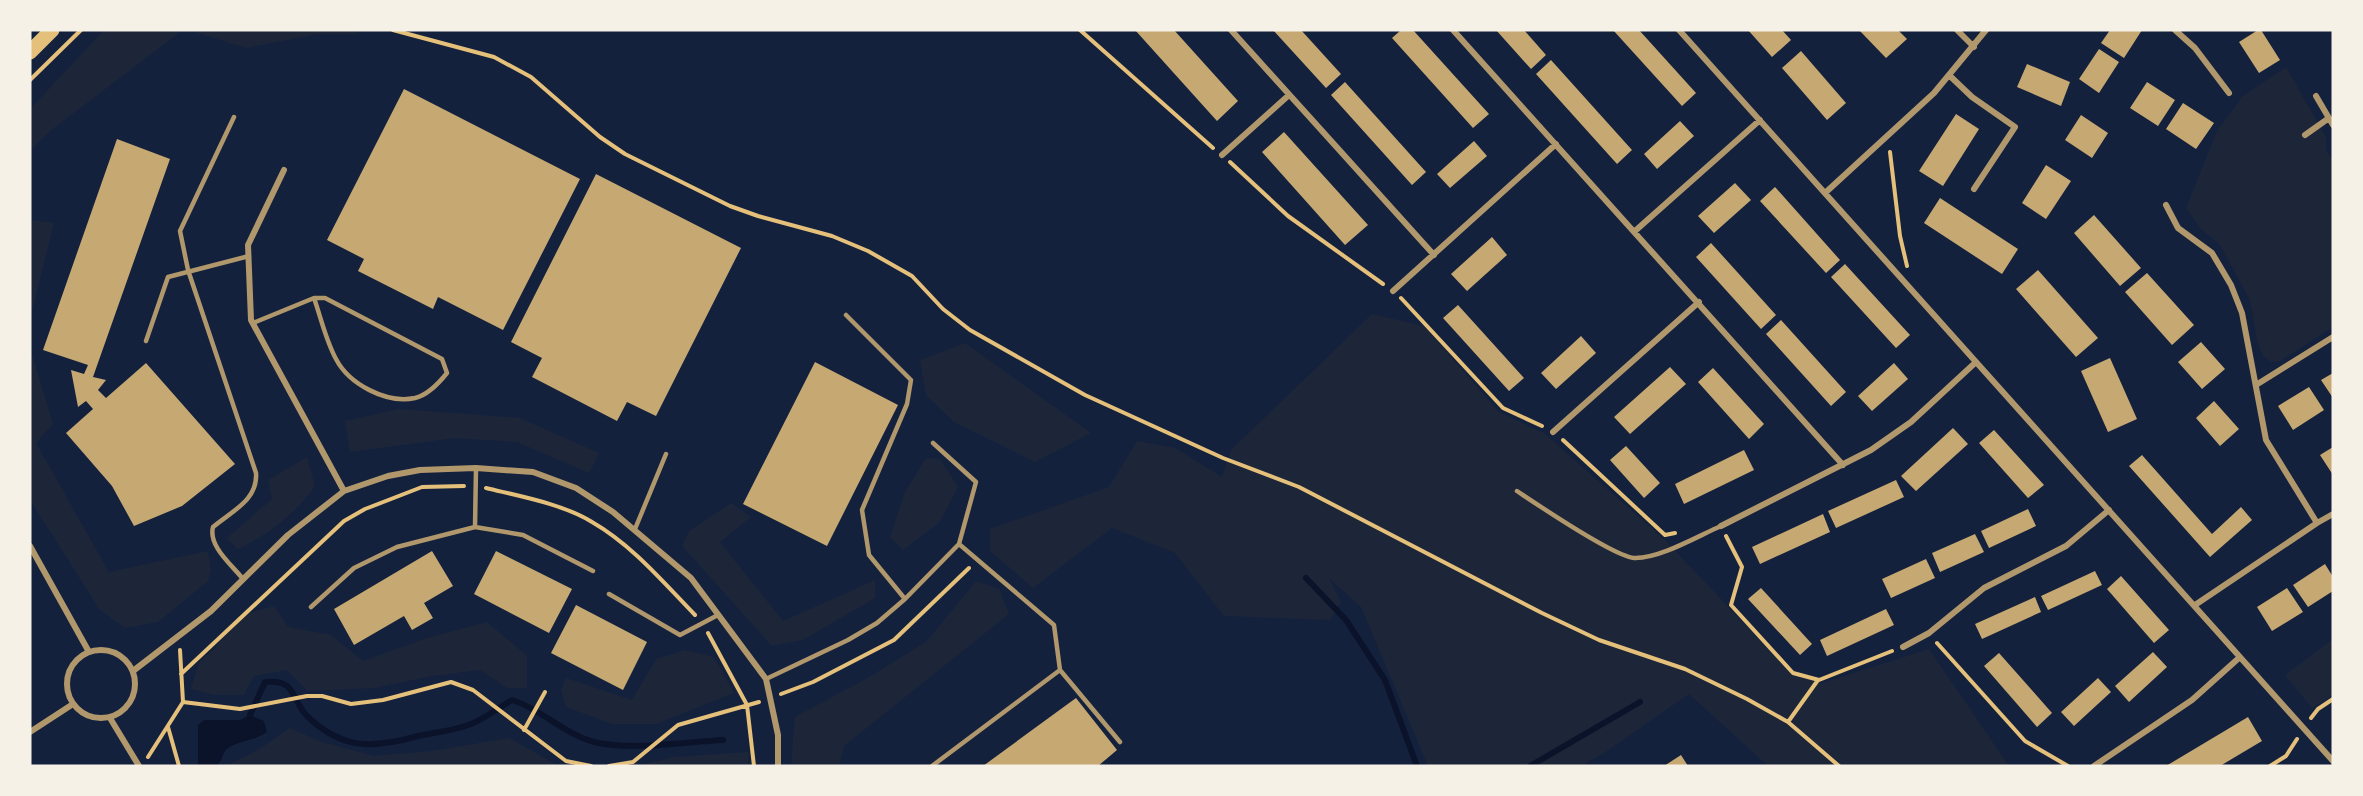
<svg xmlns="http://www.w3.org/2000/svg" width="2363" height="796" font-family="Merriweather,serif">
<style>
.green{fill:#1d2539}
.water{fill:#0b132b}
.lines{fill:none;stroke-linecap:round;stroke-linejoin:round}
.stream{stroke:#0b132b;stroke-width:6}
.building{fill:#c6a872}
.path{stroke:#e5c07b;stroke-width:4}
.service{stroke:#b1986c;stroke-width:4.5}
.minor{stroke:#b1986c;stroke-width:6}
.primary{stroke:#e5c07b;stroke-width:15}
</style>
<rect width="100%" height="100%" fill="#14213d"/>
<path class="green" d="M104,30H183L50,131L30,151V109Z
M189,30H353L359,34H317L246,48Z
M2286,67L2326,137V150L2333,161V327L2280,361L2271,362L2263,356L2257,340L2250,300L2220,245L2200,228L2186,208L2217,131L2243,96Z
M30,220L54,223L30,320Z
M1372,314L1424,326L1499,412L1544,433L1665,540L1793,675L1822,683L1929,649L2009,766H1768L1689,694L1604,753L1581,766H1428L1361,607L1329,578L1341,602L1330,620L1224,616L1175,553L1112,528L1033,588L990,551V529L1109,487L1137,441L1175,448L1222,477L1231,450Z
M965,343L1091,433L1035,462L954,422L926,395L920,360Z
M30,348L53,424L36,443L109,572L208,551L211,570L208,581L158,622L125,628L100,610L30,500Z
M399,409L520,418L599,453L589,473L517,442L455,438L350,452L345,421Z
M307,457L315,486C297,512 267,536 238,549L227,538L272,499L268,480Z
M926,458L940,459L958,487L939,523L903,550L890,537L905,492Z
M731,503L751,517L720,542L783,621L875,580V598L803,640L772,646L682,546L689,531Z
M976,581L999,589L1009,614L844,746L839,766H791L795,717L871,676L927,641Z
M274,606L288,627L331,635L363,661L427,638L487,622L527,656V688H507L480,670L432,676L374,688L307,691L287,670L254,676L244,695H215L191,689L199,662L215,648L238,616Z
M2333,639V695L2312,708L2285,675Z
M685,650L714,657L734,693L656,724H612L566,707L561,690L566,678L632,700L656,659Z
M290,728L322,742L374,756L432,751L509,738L559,766H226L258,750Z
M749,752L748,766H636L674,757Z"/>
<path class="water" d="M250,715L264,721L267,732C255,741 239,740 227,749C222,753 223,761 217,765C212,767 204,766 198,766V725L204,720H240Z"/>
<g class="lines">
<path class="stream" d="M1306,578L1346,620L1385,680L1417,766
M250,715L265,682C297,679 290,698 307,716C343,751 375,748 418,736C435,732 453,731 468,725C483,720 498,708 512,700C541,709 564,734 594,742C631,751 684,742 723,740
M1530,766L1640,702"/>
</g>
<path class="building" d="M1135,30H1174L1238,101L1217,121Z
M1273,30H1301L1341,74L1326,88Z
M1401,30H1413L1489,114L1473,128L1392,38Z
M1496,30H1524L1546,55L1531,69Z
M1613,30H1639L1696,93L1682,106Z
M1748,30H1782L1791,40L1772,57Z
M1859,30H1898L1907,39L1886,58Z
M2110,30H2142L2124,58L2101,43Z
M2258,30H2261L2280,60L2259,73L2239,42Z
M2099,49L2119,62L2099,93L2079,79Z
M1801,51L1846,103L1827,120L1782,68Z
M1551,60L1632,150L1617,164L1536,74Z
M2027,64L2070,82L2061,106L2017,87Z
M1345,82L1426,172L1412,185L1331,95Z
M2147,82L2175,100L2158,126L2130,108Z
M404,89L580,179L503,330L438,297L433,309L358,271L364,259L327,240Z
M2183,103L2214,123L2196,149L2166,129Z
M1956,114L1979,129L1943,186L1919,171Z
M2081,115L2108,133L2092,158L2065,140Z
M1680,121L1694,136L1657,169L1644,154Z
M1284,132L1368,225L1345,245L1262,152Z
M117,139L170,159L93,377L106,380L98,390L106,398L146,363L235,464L182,506L134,526L112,486L66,433L93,409L86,401L78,407L71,370L84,374L88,365L43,350Z
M1474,141L1487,156L1450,188L1437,174Z
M2046,165L2071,181L2046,219L2022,203Z
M596,174L741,248L656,416L627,402L617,421L532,377L542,358L511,342Z
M1735,183L1751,200L1714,233L1698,216Z
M1775,187L1840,260L1826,273L1760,201Z
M1940,198L2018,249L2002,274L1924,223Z
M2094,215L2141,268L2120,286L2074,233Z
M1492,237L1507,255L1467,291L1451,274Z
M1711,243L1776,315L1761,329L1696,257Z
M1845,264L1910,335L1896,348L1831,277Z
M2038,270L2098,338L2076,357L2016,289Z
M2147,273L2194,325L2172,345L2125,292Z
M1458,305L1524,378L1509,391L1443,318Z
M1781,320L1846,392L1831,406L1766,334Z
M1581,336L1596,353L1556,389L1541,373Z
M2201,342L2225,369L2202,389L2178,362Z
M2110,358L2137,419L2108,432L2081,371Z
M815,362L898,405L827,546L743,504Z
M1894,363L1908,379L1872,411L1858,396Z
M1670,367L1686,384L1630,434L1614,417Z
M1713,368L1764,424L1749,439L1698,382Z
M2333,373V398L2321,380Z
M2309,387L2324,410L2293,430L2278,406Z
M2214,401L2239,429L2220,446L2196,418Z
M1953,428L1968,444L1916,491L1901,476Z
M1994,430L2044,485L2028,498L1979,443Z
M1626,446L1660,483L1644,498L1610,460Z
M2333,447V475L2320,455Z
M1744,450L1754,470L1684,504L1675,484Z
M2142,455L2212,534L2241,507L2252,520L2210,557L2129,466Z
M1896,480L1904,497L1836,528L1828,511Z
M2028,509L2036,526L1989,548L1981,531Z
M1823,514L1830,532L1760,564L1752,547Z
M1975,534L1984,552L1940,572L1932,553Z
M432,551L453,586L424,603L433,618L412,630L404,616L354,645L334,609Z
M496,551L572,589L549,633L474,594Z
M1926,559L1935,578L1891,598L1882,579Z
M2325,564L2333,577V591L2308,607L2293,585Z
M2095,571L2102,585L2048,610L2041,596Z
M2121,576L2169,630L2154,643L2107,589Z
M1761,588L1812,644L1800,655L1748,599Z
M2287,588L2303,612L2272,631L2257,607Z
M2035,597L2041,612L1982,639L1975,624Z
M576,605L647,642L623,690L551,653Z
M1886,609L1894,625L1827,656L1820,640Z
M2153,652L2167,667L2129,702L2115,686Z
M1999,653L2052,713L2037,727L1984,666Z
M2098,678L2111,692L2074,726L2061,712Z
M1076,698L1117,750L1098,766H983Z
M2248,717L2262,741L2220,766H2166Z
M1681,755L1688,766H1664Z"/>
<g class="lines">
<path class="path" d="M393,30L494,57L531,77L600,137L625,154L730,206L758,216L832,236L868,251L912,276L943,309L970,330L1085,395L1223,458L1299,487L1542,613L1599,640L1685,669L1747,699L1788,722L1839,766
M1080,30L1213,148
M30,80L81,30
M1890,152L1900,236L1907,266
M1230,162L1288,216L1383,284
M1401,298L1503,408L1542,426
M1563,440L1665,535L1675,533
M486,488C519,496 563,504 592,522C632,545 663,582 695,615
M1726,536L1742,567L1731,605L1793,673L1819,680L1892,651
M708,633L747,705L754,766
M1937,643L2025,741L2068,766
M180,650L183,702L240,709L307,696H322L351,704L383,700L451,682L473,690L566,761L591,766
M181,674L344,521L365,509L422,487L464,486
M781,694L813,682L894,640L969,568
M2311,718L2318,709L2333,699
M1788,722L1818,680
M168,727L179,766
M524,730L545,692
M148,757L183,702
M609,766L633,762L678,725L759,702
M2270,766L2286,756L2297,739"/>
<path class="service" d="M234,117L180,231L188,270L256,473C258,500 232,511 213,527C208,546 232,565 243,579
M846,315L911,380L907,404L862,510L869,555L905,599
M253,323L314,298H325L442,359L447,373C439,383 428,395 415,398C386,404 349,384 336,359C326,341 321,318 314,298
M146,341L168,277L249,256
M1517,491C1538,505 1613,556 1634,558C1659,559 1698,536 1721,526
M475,527L523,535L593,571
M635,529L666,454
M609,594L680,635L718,615
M311,607L354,568L397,547L475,527L476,468
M1060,670L1120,742
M766,679L848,640L877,623L905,599L959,544L976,482L933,443
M932,766L1060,670L1054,625L959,544"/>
<path class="minor" d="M1231,30L1434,255
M1453,30L1843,465
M1679,30L2333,761
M1957,30L1974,47
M2175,30L2195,48L2229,93
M1950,76L1972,97L2015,127L1974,189
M2316,96L2333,125
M2305,135L2329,118
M1222,155L1289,95
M284,170L248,245L251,320L344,491
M1825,193L1934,93L1986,30
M2166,205L2178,228L2212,253L2231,285L2242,313L2266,440L2317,523L2195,605
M1635,231L1760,120
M1393,291L1556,144
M2256,385L2333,337
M1553,432L1699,302
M2317,523L2333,514
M1721,526L1871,450L1911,422L1976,362
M30,546L89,652
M1903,647L1929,633L1984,588L2066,546L2109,510
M67 684a34 34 0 1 1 68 0a34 34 0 1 1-68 0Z
M133,671L211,611L288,535L344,491L388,476L420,470L476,468L533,472L576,488L613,512L691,578L766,679L778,735V766
M110,718L139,766
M30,732L73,704
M2094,766L2192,700L2240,657"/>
<path class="primary" d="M30,52L52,30"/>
</g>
<rect width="2363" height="796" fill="none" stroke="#f6f1e7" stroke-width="63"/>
</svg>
